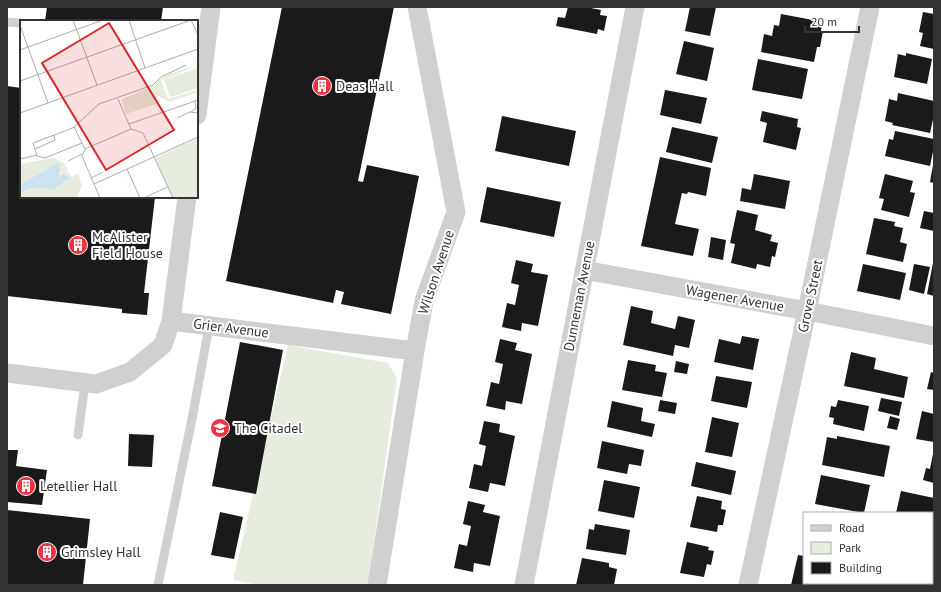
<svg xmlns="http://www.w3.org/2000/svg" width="941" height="592" font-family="'PT Sans',sans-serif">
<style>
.green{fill:#e6ecde}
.building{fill:#1a1a1a}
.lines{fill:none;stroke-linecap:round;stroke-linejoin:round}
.service{stroke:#d0d0d0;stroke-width:9}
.minor{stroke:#d0d0d0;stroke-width:19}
.labels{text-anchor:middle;stroke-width:4;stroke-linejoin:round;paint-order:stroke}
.poi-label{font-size:14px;fill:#333;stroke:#fff;text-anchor:start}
.street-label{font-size:14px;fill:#333;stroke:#fff}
.inset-road{fill:none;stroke:#adadad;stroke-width:1}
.view{fill:#d62828;fill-opacity:0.15;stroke:#d62828;stroke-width:2}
.inset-edge{fill:none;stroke:#333;stroke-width:2}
</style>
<rect width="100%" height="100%" fill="#fff"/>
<path class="green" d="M288,345L388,363L397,378L368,585H260L233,580Z"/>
<path class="building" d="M47,7H163L161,21H45Z
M282,7H394L358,181L363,182L367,165L419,176L391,314L341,304L344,292L336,290L333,303L226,281Z
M568,7H586L601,10L600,15L607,16L604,31L598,29L597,34L556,26L558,17L565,18Z
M690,7H716L710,36L685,31Z
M923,12L934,14V49L920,46L923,33L919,32Z
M781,14L818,21V23L822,24L821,31H823L820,47H817L814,62L761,52L764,34L772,36L774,25L779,26Z
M684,41L714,48L707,81L676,74Z
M906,53L932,59L927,84L894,77L898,54L906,56Z
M758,59L808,69L802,99L752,90Z
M7,86L21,88V197H155L144,293H149L147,315L122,313V309L7,296Z
M665,90L707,98L701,124L660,115Z
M898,93L934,101V115L930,133L892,125L893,123L885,121L889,99L897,101Z
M762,111L798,119L797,127L801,128L796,150L763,142L767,123L760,121Z
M502,116L576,131L569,166L495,151Z
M672,127L718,137L712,163L666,152Z
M895,131L934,139V147L930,166L885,156L889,139L893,140Z
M660,157L711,168L706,196L688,192L687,194L682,193L675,224L699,229L693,256L641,246Z
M933,165H934V183L930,182Z
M754,174L790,181L785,209L740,201L742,188L751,190Z
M885,174L913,181L910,192L915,193L909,217L881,210L884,199L879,198Z
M487,187L561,202L554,237L480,222Z
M737,210L758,215L755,230L772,235L770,241L778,243L775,257L772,256L770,267L757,264L756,269L731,263L735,244L730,243Z
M924,211L934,213V231L920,228Z
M874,218L895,222L894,226L903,228L900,242L907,244L903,262L866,254Z
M711,237L726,240L723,260L708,257Z
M516,260L533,264L531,272L548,275L538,326L522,323L521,331L502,327L507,303L515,305L519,285L511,283Z
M933,263H934V296L927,294Z
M863,264L906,273L900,300L857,291Z
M914,264L930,267L924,294L909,290Z
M631,306L653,311L651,323L675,329L678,316L695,320L689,348L675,345L673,356L623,345Z
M742,336L759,339L753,370L714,362L719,339L740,344Z
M500,339L517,343L515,350L532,354L522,404L506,401L505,410L486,406L491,382L499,384L503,364L495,362Z
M240,342L283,350L256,494L212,486Z
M851,352L876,358L874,369L908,377L904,398L844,386Z
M628,360L656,365L655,371L667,373L662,397L622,390Z
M676,361L689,364L687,374L674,372Z
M931,372L934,373V390L927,389Z
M716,376L752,382L747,408L711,401Z
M881,398L902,402L899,416L878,411Z
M660,400L677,403L675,414L658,411Z
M838,400L869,406L864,431L833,424L834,418L829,417L831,406L836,407Z
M612,401L643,408L641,421L655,424L652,437L607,427Z
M922,411L934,414V442L916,439Z
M890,416L900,419L897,430L887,428Z
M712,417L739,423L732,457L705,452Z
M484,421L500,424L499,432L515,436L505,486L490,483L488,492L469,488L474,464L482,466L486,446L479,444Z
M129,434L154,435L152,467L128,466Z
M837,436L890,446L884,477L822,465L827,437L837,439Z
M602,441L644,450L641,466L629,464L627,474L597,468Z
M7,450H18L16,466L47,470L42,505L7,502Z
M933,454H934V483L923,480L926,468L930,469Z
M696,462L736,471L731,495L691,486Z
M821,475L870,485L864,513L815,504Z
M604,480L640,487L634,518L598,511Z
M901,491L934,498V523H932V513H896Z
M697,496L722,501L721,509L726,510L723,525H718L717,532L690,527Z
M468,501L485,505L483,512L500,516L490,566L474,563L473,572L454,568L459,544L467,546L471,526L463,524Z
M7,510L90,519L83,585H7Z
M220,512L243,517L234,559L211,555Z
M595,524L630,530L626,555L586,549L589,529L594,530Z
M932,539L934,540V570H932Z
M687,542L709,547L708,550L714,551L711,565L707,564L704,577L680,573Z
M798,555L804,556V583H830V585H791Z
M582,558L609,563V567L617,569L614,585H576Z
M909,583H927L933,584V585H909Z"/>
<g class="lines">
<path class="service" d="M7,22L21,23
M78,435L85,383
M158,585L193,414L209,326"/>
<path class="minor" d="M197,115L211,7
M187,197L171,321L415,351
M584,270L807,311L934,336
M7,373L96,384L130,372L163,345L171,321
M377,585L415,351L424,301L456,212L417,7
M524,585L635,7
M748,585L807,311L870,7"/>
</g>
<defs>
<g id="building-disc" transform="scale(1)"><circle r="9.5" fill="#ed3240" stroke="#fff"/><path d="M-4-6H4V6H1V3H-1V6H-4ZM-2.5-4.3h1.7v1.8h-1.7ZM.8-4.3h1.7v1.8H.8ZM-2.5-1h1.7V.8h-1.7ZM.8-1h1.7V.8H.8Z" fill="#fff"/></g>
<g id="university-disc" transform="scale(1)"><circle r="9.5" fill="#ed3240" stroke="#fff"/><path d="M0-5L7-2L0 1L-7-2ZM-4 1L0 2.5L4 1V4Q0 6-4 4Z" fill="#fff"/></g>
</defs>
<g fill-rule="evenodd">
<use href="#building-disc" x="322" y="86"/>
<use href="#building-disc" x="78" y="245"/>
<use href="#university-disc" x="220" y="428"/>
<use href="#building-disc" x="26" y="486"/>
<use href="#building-disc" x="47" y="552"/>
</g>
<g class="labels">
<g class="poi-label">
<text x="336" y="91">Deas Hall</text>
<text x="92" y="242">McAlister<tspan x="92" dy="16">Field House</tspan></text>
<text x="234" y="433">The Citadel</text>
<text x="40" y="491">Letellier Hall</text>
<text x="61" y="557">Grimsley Hall</text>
</g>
<g class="street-label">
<text transform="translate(436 272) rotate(-72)" y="5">Wilson Avenue</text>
<text transform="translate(579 296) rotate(-79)" y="5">Dunneman Avenue</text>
<text transform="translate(810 296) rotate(-78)" y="5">Grove Street</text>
<text transform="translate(735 298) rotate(10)" y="5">Wagener Avenue</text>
<text transform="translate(231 328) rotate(7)" y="5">Grier Avenue</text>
</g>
</g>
<g transform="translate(20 20)">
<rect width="178" height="178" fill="#fff"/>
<path d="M178,45L141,61L148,79L178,70V72L150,82L138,76L134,79L136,84L106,94L102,79L135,65L136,67L137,62L146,55ZM178,48V68L150,77L144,60ZM178,118V178H153L135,138ZM33,138L44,143L48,150L39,153L40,144H35L0,165V144ZM47,151L52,157L58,154L62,165L57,178H0V172L6,170L46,161L48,157L46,154L40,159L38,155Z" fill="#e6ecde"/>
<path d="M35,144H40L39,159L43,153L50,158L33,169L13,168L0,172V165Z" fill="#cde2ef"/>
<path class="inset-road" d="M53,0L77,65M109,0L125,48M171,0L178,15M0,5L28,83M0,30L83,0M0,61L171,0M171,92L176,88L175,81M0,93L178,29M157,98L170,92L178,93M109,104L178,80M111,109L123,113L153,178M34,115L35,120L15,129L13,123L55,107M15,129L17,136L25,138L62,123M65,129L54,107L79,84L133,65L141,57L166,45M65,129L111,109L98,79M65,129L62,136L80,178M0,139L17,135M48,141L62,134M107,149L120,178M71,158L83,152M74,164L178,117M124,178L147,167"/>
<path class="view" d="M89,3L154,110L86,150L22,43Z"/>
<rect width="178" height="178" class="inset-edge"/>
</g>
<rect width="941" height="592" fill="none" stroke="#333333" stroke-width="16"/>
<rect x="803" y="512" width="130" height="72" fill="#ffffff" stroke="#adadad"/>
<rect x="811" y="525" width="20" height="6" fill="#d0d0d0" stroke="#adadad"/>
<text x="839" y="532" font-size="12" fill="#333333">Road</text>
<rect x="811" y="542" width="20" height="12" fill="#e6ecde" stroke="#adadad"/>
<text x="839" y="552" font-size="12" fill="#333333">Park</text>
<rect x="811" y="562" width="20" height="12" fill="#1a1a1a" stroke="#adadad"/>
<text x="839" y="572" font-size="12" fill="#333333">Building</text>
<path d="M805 26v6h54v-6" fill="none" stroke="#333333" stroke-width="2"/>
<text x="811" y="26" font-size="12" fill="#333333" stroke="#ffffff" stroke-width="3" paint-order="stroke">20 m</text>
</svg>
